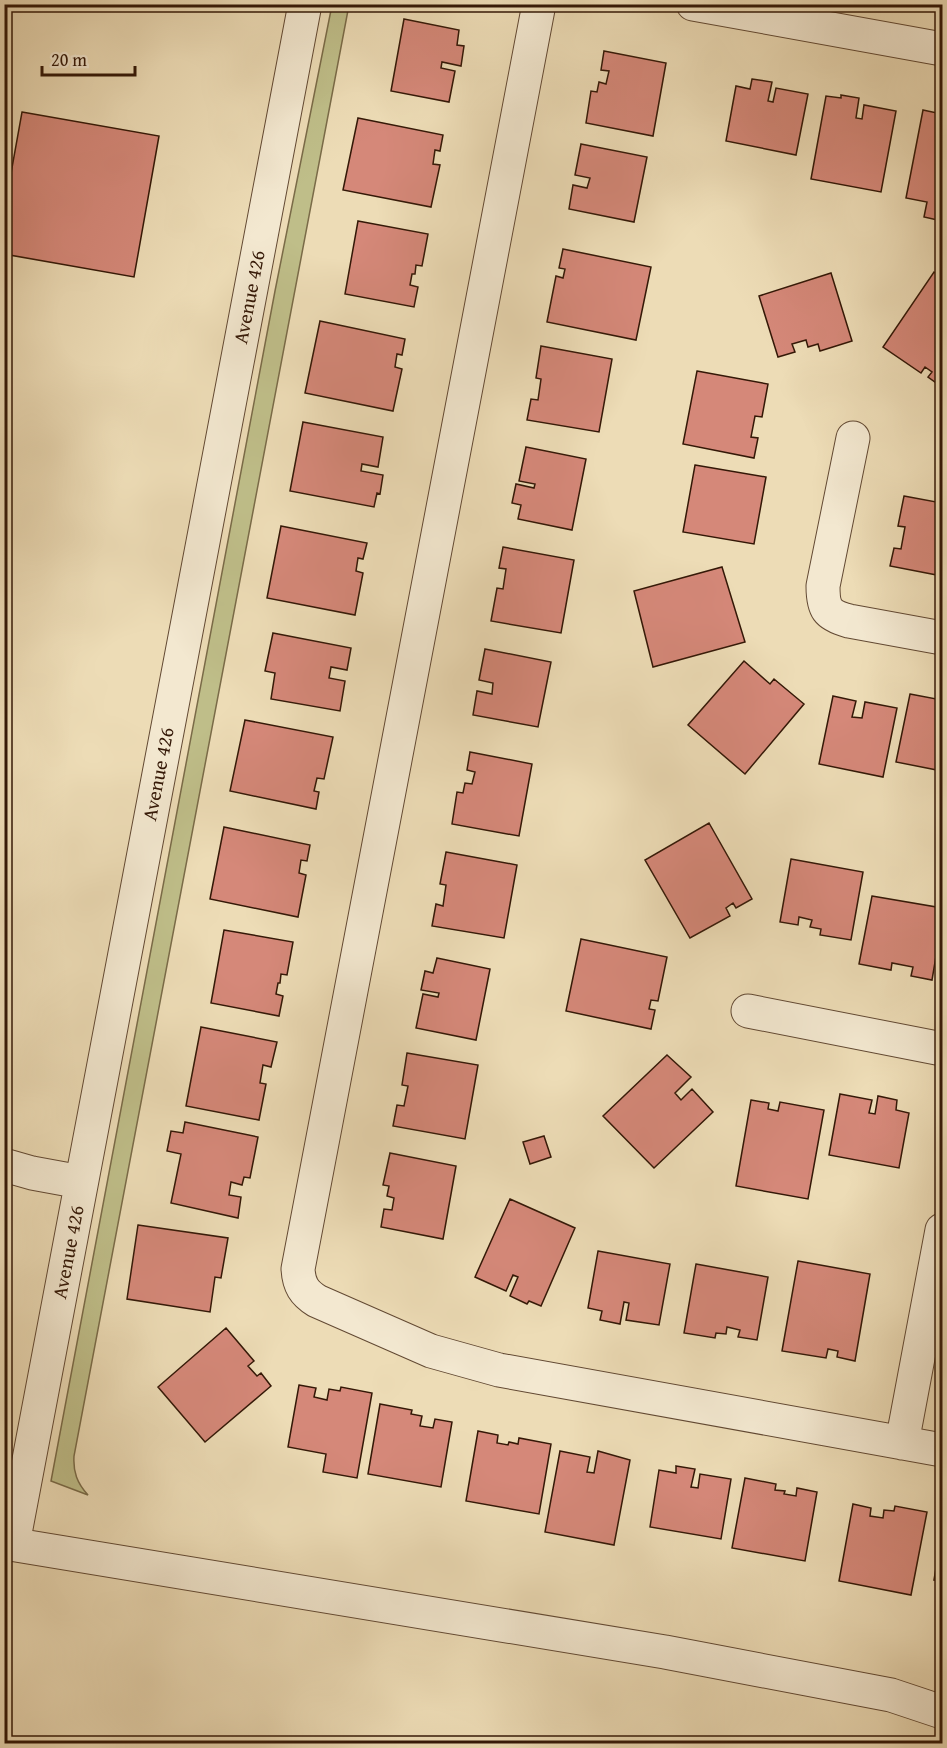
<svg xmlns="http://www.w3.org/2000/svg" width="947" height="1748" font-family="'Gentium Book Plus',serif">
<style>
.green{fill:#bfbe89;stroke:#7a6b48;stroke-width:1.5}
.building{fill:#d58879;stroke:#341807;stroke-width:1.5}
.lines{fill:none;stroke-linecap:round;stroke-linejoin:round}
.minor-casing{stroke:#624933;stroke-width:35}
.minor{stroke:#f3e8d0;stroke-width:33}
.labels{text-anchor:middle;stroke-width:4.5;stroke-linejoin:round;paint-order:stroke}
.street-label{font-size:20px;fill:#341807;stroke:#f3e8d0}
</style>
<rect width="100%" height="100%" fill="#eddcb6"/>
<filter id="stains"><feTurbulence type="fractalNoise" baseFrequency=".00333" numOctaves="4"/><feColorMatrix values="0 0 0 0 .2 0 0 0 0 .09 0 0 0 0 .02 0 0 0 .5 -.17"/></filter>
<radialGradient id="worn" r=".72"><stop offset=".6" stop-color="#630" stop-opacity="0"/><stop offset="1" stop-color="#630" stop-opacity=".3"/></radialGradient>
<path class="green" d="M332,5H349L74,1456C73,1472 77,1483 88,1495L51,1481L275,291Z"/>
<path class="building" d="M404,19L459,30L457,45L464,46L461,66L442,62L441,68L455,71L449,102L391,91Z
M604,51L666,63L653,136L586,123L591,91L597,92L599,82L606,84L609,71L601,70Z
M752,79L772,82L768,101L773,102L776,88L808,94L796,155L726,141L736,86L750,89Z
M841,95L859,98L856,118L862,119L864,105L896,111L881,192L811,179L826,96L841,98Z
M923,110L942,114V221L924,217L927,202L906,198Z
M22,112L159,136L134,277L4,254V212Z
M358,118L443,135L440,151L435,150L433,164L440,165L431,207L343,190Z
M581,144L647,157L634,222L569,209L573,185L587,188L590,178L575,175Z
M358,221L428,234L422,266L416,265L415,274H412L410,285L418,287L414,307L345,294Z
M563,249L651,267L636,340L547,322L556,276L563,278L565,269L559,268Z
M934,272L942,278V387L928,377L932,372L925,367L921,373L883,347Z
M831,273L852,341L820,351L818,344L808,347L806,340L792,344L795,352L778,357L759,296Z
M320,321L405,339L402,355L397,354L395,367L402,369L393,411L305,393Z
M541,346L612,359L599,432L527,420L531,399L538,400L541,379L536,378Z
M697,371L768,384L762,417L755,416L751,437L758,438L754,458L683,444Z
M303,422L383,437L378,467L362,464L361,471L383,475L380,494L377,493L374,507L290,491Z
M940,443L942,444V477H939Z
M526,447L586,459L572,530L518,519L521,505L512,503L516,484L534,488L535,484L519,481Z
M695,465L766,477L754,544L683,532Z
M904,496L942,503V576L890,566L894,548L901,549L905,527L898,526Z
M281,526L367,543L363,559L358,558L356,571L363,573L355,615L267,598Z
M503,547L574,560L561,633L491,621L497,588L503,589L506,569L499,568Z
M722,567L745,642L653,667L634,591Z
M273,633L351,648L347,670L331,667L329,678L345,681L340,711L271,699L275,673L265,671Z
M485,649L551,662L538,727L473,715L477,691L492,694L493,683L479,680Z
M744,661L770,684L774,679L804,704L745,774L688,725Z
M910,694L942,700V771L896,762Z
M833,696L856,701L852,717L862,718L865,702L897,708L883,777L819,764Z
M245,720L333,737L324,779L317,778L314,791L319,792L316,809L230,791Z
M470,752L532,764L519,836L452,824L457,792L463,793L465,783L472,784L475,772L467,770Z
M709,823L752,899L736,908L733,903L726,908L730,916L690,938L645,860Z
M224,827L310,845L307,861L301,860L299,873L306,875L298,917L210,899Z
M446,852L517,865L504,938L432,926L436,904L443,906L446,885L440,884Z
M791,859L863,872L851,940L820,935L821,929L810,927L812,920L799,917L798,925L780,922Z
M872,896L942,908V921L932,980L911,976L913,967L892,963L891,970L859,964Z
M224,930L293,942L287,975L281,974L280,983H278L276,994L283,996L279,1016L211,1003Z
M581,939L667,957L658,1001L651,1000L649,1009L655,1010L651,1029L566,1011Z
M437,958L490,969L476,1040L416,1028L423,994L438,997L439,993L421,990L425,971L433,973Z
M201,1027L277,1042L271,1067L263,1065L260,1083L266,1084L259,1120L186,1106Z
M407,1053L478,1065L465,1139L393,1126L397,1105L404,1106L408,1086L402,1085Z
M667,1055L691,1077L675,1093L681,1100L692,1089L713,1112L654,1168L603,1116Z
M840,1094L872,1100L869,1113L875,1114L878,1096L897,1100L896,1110L909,1113L899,1168L829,1155Z
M751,1100L769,1103L768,1109L778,1111L780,1102L824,1110L808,1199L736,1186Z
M185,1122L258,1137L250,1178L244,1177L242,1185L231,1182L229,1195L241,1197L238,1218L171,1203L181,1154L167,1151L171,1131L183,1133Z
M544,1136L551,1157L530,1164L523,1142Z
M390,1153L456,1166L443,1239L381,1227L384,1209L392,1210L394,1198L387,1196L389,1186L383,1185Z
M510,1199L575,1228L541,1306L529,1301L527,1304L510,1296L518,1277L513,1275L506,1291L475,1277Z
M138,1225L228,1238L221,1278L215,1277L210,1312L127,1299Z
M598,1251L670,1264L659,1325L626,1320L629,1303L624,1302L620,1324L600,1320L602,1311L588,1308Z
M798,1261L870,1274L855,1361L837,1357L838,1351L828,1349L826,1358L782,1351Z
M696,1264L768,1277L757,1340L738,1337L740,1330L727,1327L726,1334L716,1333L715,1338L684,1333Z
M226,1328L254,1361L248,1366L257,1376L261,1373L271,1386L205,1442L158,1387Z
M299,1385L316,1388L314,1397L327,1400L329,1389L340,1391L341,1387L372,1393L357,1478L323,1472L326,1454L288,1447Z
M380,1404L412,1410L411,1414L422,1416L420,1426L433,1428L435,1419L452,1422L441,1487L368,1474Z
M478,1431L498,1435L497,1443L508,1445L509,1442L518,1444L519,1438L551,1444L539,1514L466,1501Z
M560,1451L590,1457L587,1472L594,1473L598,1451L630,1460L614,1545L545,1532Z
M676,1466L695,1469L691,1487L698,1488L700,1474L731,1479L721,1539L650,1527L659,1470L676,1473Z
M745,1478L776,1484L775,1490L785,1491L784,1494L796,1496L797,1488L817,1492L805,1561L732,1548Z
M853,1504L871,1508L870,1516L883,1518L884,1510L894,1511L895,1506L927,1512L911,1595L839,1581Z
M942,1531V1581L934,1580Z"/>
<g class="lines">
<g class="minor-casing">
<path id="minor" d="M539,4L298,1269C299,1285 304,1293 317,1301L431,1351L499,1370L942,1450
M693,4L942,49
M853,438L823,586C823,609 827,615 849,621L942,638
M748,1011L942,1049
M4,1165L32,1173L81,1182
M902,1443L942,1230
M4,1543L665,1652L891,1695L942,1712
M13,1544L305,4"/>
</g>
<use href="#minor" class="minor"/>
</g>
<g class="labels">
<g class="street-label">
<text transform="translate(249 297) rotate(-79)" y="7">Avenue 426</text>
<text transform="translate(158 774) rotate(-79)" y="7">Avenue 426</text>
<text transform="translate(68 1252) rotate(-79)" y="7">Avenue 426</text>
</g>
</g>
<rect width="947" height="1748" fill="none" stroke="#eddcb6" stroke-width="24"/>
<rect x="6" y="6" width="935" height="1736" fill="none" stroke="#341807" stroke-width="3"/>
<rect x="12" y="12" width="923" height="1724" fill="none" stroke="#341807" stroke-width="1.5"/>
<path d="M42 66v9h93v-9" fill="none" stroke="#341807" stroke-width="3"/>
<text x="51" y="66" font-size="18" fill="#341807" stroke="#f3e8d0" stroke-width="4.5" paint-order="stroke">20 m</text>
<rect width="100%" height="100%" filter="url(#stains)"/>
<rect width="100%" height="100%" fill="url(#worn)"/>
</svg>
